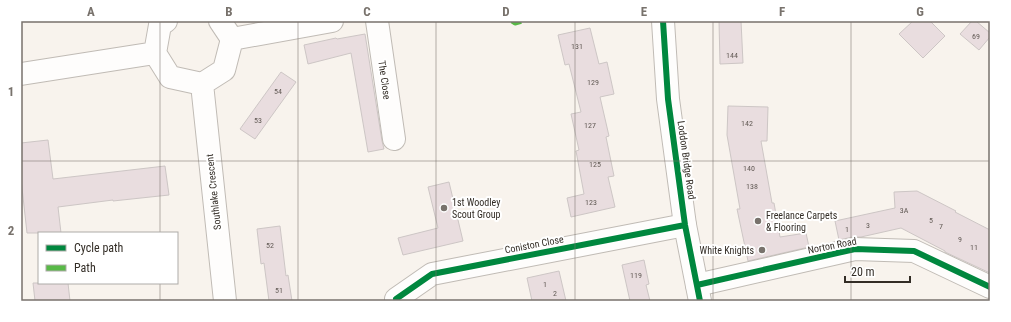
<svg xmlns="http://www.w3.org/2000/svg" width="1011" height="322" font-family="'Roboto Condensed',sans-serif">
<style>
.building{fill:#e9dddf;stroke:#cdc6c5}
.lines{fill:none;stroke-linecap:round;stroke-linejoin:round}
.minor-casing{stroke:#c0bbb5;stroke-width:24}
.tertiary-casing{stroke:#c0bbb5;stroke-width:24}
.minor{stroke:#fefdfc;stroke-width:22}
.tertiary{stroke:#fefdfc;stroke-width:22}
.quiet{stroke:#58b947;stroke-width:5;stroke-dasharray:10 5;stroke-linecap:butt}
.cycleway-casing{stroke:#fff;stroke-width:8}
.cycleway{stroke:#00873e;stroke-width:6}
.grid{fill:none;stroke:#78726c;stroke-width:1;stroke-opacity:0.55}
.poi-dot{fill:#78726c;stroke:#fff;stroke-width:1.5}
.labels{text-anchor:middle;stroke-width:4;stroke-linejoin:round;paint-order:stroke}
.number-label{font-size:8px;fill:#625a55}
.street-label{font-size:10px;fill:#332d26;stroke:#fff}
.poi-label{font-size:10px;fill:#332d26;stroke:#fff;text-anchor:start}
.neatline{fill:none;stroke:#78726c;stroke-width:1.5}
.grid-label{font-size:13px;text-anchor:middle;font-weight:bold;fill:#78726c}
</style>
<rect width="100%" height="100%" fill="#f8f3ed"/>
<path class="building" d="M719,21H741L743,63L720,64Z
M913,21H930L945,36L923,58L899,34Z
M972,21H976L990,33V37L979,50L960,34Z
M590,28L599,64L607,62L614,94L600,97L609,136L606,137L614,176L608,177L615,207L571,217L567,198L584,194L576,151L579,150L571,114L581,112L569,64L565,65L558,35Z
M365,34L382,141L384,149L368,152L351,53L308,64L304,45L336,38L337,39Z
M281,72L296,82L255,139L240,129Z
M728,106L768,107L767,141H761L772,203H774L780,237L806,233L809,247L748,261L737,209H740L727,135Z
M48,140L53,179L165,166L169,195L113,201V200L58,207L61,233H27L21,179V143Z
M449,182L463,241L403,255L398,238L438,228L428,187Z
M917,191L956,211L955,212L990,230V273L945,252V251L901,228L861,237H852L839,240L835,221L895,208L894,192Z
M280,226L286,276L288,275L292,301H269L264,263L261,264L257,229Z
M644,260L649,284L646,285L650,301H630L622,265Z
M559,271L566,301H532L527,278Z
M33,283H68L70,301H35Z"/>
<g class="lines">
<g class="minor-casing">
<path id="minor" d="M166,21L160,25L155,53L170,77L202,84L224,70L232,39L220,21
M377,21L394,139
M232,39L332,21
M21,74L155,53
M202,84L225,301
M697,285L855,249L914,251L990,287
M397,301L396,299L432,274L685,225"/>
</g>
<g class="tertiary-casing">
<path id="tertiary" d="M663,21L668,99L685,225L700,301"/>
</g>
<use href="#minor" class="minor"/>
<use href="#tertiary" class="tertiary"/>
<path class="quiet" d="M512,21L515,23L522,21"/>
<g class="cycleway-casing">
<path id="cycleway" d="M663,21L668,99L685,225L700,301
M697,285L855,249L914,251L990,287
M397,301L396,299L432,274L685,225"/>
</g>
<use href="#cycleway" class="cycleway"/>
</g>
<path class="grid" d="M160,21V233M298,21V301M436,21V301M575,21V301M713,21V301M851,21V301M21,161H990M160,283V301"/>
<g class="poi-dot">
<circle cx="444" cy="208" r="4"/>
<circle cx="758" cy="221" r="4"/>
<circle cx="762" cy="250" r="4"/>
</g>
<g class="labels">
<g class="number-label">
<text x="976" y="39">69</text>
<text x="577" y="49">131</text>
<text x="732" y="58">144</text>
<text x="593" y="85">129</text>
<text x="278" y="94">54</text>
<text x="258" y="123">53</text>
<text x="747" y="126">142</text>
<text x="590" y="128">127</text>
<text x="595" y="167">125</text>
<text x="749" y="171">140</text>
<text x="752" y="189">138</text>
<text x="591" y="205">123</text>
<text x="904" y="213">3A</text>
<text x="931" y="223">5</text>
<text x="868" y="228">3</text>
<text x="941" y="229">7</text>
<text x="847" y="232">1</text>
<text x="960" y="242">9</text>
<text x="270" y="248">52</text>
<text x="974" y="250">11</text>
<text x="636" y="278">119</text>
<text x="545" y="287">1</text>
<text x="279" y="293">51</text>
<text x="555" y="296">2</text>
</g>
<g class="street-label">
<text transform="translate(385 80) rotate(82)" y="4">The Close</text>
<text transform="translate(687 160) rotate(82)" y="4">Loddon Bridge Road</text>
<text transform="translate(213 192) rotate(-96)" y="4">Southlake Crescent</text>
<text transform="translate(534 244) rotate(-11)" y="4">Coniston Close</text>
<text transform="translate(832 245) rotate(-11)" y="4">Norton Road</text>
</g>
<g class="poi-label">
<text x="452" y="206">1st Woodley<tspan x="452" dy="12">Scout Group</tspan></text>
<text x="766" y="219">Freelance Carpets<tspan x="766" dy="12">&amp; Flooring</tspan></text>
<text x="754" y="254" text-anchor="end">White Knights</text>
</g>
</g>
<rect width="1011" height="322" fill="none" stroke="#ffffff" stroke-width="44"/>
<rect x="38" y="232" width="140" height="52" fill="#ffffff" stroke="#adaba8"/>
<rect x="46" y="245" width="20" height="6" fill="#00873e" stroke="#adaba8"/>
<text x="74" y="252" font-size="12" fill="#332d26">Cycle path</text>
<rect x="46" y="265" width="20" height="6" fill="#58b947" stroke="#adaba8"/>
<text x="74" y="272" font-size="12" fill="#332d26">Path</text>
<path d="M845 276v6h65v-6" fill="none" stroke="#332d26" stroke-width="2"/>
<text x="851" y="276" font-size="12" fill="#332d26" stroke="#ffffff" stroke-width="3" paint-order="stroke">20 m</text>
<rect x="22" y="22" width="967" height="278" class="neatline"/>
<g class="grid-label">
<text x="91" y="16">A</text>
<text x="229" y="16">B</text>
<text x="367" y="16">C</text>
<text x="506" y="16">D</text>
<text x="644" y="16">E</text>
<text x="782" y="16">F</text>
<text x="920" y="16">G</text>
<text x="11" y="96">1</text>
<text x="11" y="235">2</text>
</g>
</svg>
